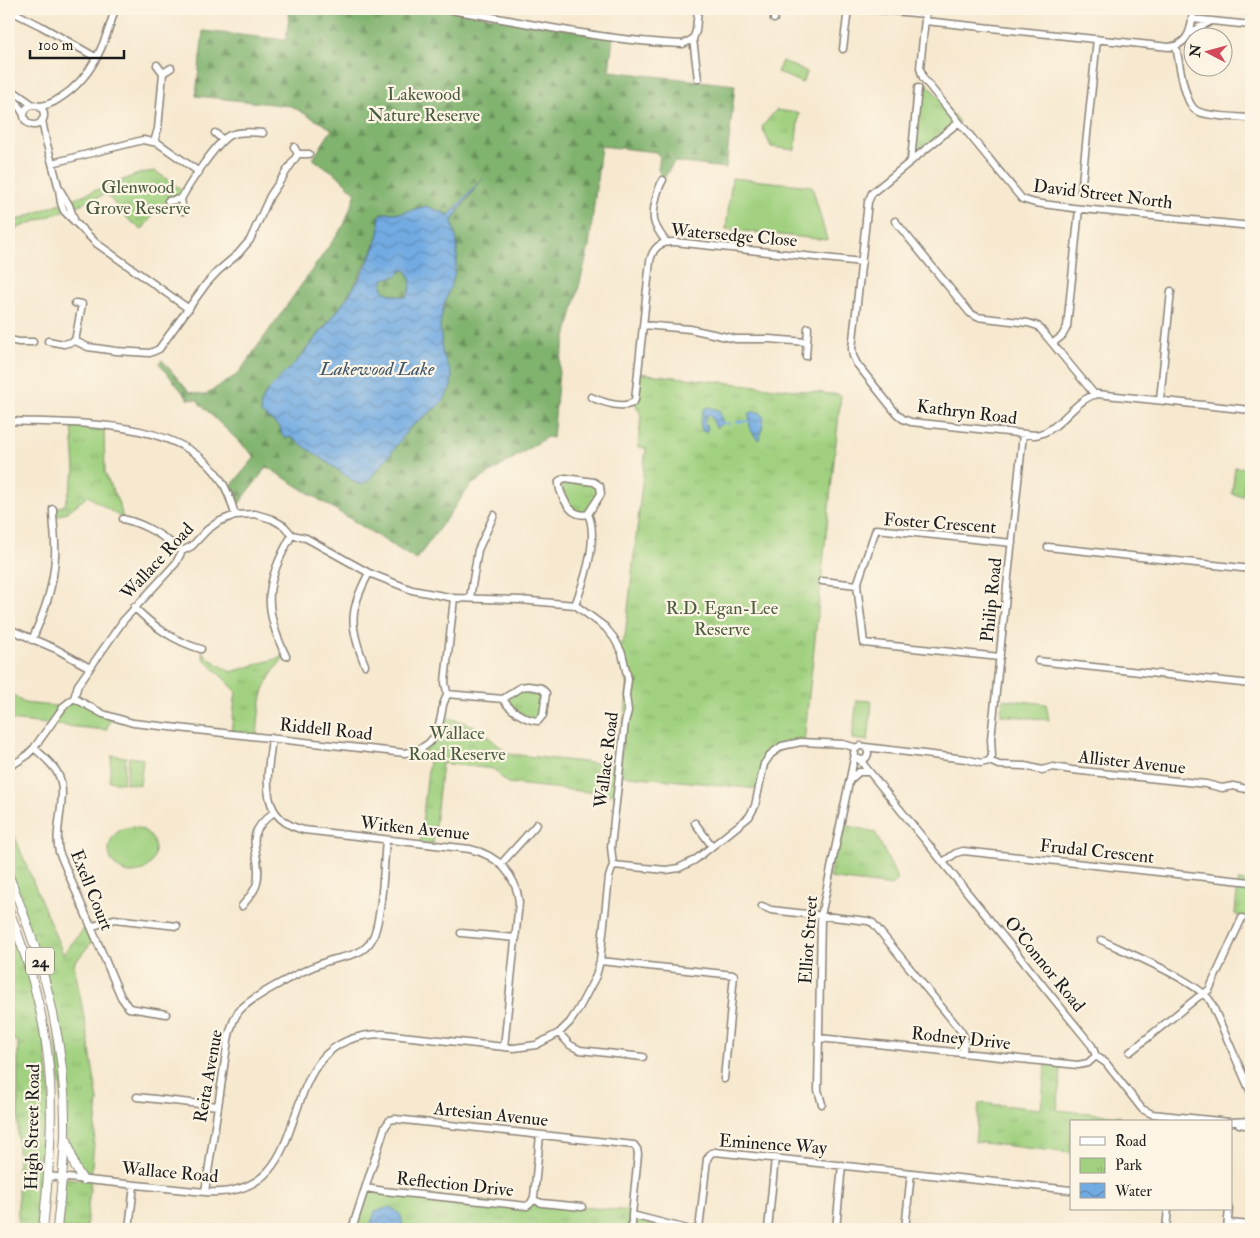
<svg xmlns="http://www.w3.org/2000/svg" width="1260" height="1238" font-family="'IM FELL Double Pica',serif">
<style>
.grass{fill:#a1d180;stroke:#5e764e}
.forest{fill:url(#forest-firs);stroke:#4e6845;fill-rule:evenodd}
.park{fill:url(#park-tufts);stroke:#5e764e}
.water{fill:url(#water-waves);stroke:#47647f;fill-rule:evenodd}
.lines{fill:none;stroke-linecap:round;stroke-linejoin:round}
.stream{stroke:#72abe2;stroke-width:2}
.minor-casing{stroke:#8a8276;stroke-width:9}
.major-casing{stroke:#8a8276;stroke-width:10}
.minor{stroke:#fff;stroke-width:6}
.major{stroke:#fff;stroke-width:8}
.labels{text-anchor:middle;stroke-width:4.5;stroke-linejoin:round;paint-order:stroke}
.shield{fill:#fcf5e5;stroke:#5f5d58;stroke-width:1}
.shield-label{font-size:16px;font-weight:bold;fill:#1c1c1c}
.park-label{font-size:18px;fill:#4b5b3f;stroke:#fcf5e5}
.street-label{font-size:18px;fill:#1c1c1c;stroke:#fcf5e5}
.water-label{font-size:19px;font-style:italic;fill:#3e556b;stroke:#fcf5e5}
</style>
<defs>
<pattern id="forest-firs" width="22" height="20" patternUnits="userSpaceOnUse" patternTransform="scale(1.25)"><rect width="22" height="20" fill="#80b36e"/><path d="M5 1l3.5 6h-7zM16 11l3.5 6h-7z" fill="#68915a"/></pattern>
<pattern id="park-tufts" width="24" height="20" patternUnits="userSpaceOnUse" patternTransform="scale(1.25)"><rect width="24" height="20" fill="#a1d180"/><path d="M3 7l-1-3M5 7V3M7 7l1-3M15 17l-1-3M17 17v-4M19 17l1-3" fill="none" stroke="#8ab36e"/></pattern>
<pattern id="water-waves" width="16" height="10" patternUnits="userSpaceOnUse" patternTransform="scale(1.25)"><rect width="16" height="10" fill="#72abe2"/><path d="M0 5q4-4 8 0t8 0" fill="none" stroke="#5d8ab6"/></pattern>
</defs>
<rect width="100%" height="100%" fill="#fcf5e5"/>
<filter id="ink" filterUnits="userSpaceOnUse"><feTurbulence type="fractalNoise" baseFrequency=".02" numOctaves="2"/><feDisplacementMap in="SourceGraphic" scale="10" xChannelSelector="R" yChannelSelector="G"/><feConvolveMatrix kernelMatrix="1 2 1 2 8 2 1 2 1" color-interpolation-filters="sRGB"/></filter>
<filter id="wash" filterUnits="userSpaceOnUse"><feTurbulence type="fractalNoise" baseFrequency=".0096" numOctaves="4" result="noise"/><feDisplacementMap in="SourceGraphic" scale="20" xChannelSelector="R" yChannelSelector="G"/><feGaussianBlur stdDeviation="1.12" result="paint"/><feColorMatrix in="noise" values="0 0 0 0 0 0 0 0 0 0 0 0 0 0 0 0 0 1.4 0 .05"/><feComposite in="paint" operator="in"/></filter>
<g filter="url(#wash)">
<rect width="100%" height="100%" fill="#f7e9d0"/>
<path class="grass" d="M782,61L807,72L802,83L777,72Z
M732,178L812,186L827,240L726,229Z
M1235,467L1246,468L1243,496L1232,494Z
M9,692L24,703L63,707L72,699L112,717L106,730L9,720Z
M1003,699L1046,704L1049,720L1001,715Z
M857,700L872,701L868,741L852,739Z
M112,755L126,757L123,783L109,781Z
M129,757L143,759L140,785L126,783Z
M109 850a23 23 0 1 1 46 0a23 23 0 1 1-46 0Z"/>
<path class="forest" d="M290,9H444L613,37L609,71L735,85L726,168L674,162L663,180L658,169L660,157L656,152L601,146L589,247L560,361L553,438L547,437L471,485L416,560L267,467L234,510L227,491L255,457L200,404L198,400L188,399L159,363L162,360L189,392L205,395L238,374L344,225L356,193L336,174L313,159L332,129L291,106L196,96L203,31L286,40ZM479,183L452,221L457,242V259L454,276L444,305L440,325L442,352L452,376L451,386L444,400L431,412L408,429L395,448L369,480L358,484L291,437L286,438L283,435L280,427L261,413V404L264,397L296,362L348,297L372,252L380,231L379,218L382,213H402L426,206L450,215Z
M403,270H406C412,277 412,290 406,297C403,298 389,293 384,292L382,285L384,279L396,276Z"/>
<path class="park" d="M925,81L959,122L911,161L918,88Z
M776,110L799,113L795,150L771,147L762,127Z
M155,171L185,192L181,199C159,203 155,212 142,230L129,220L106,194L71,208L67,201L141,173Z
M61,203L64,211L9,231V223Z
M638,373L841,395L804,742L792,743L768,758L759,789L620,775L617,795L507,783L493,769L442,763L433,844L420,843L429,760L423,747L429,743L442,716L475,726L509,754L620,766L628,685L619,646L625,637L646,448L638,447L641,415L634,401Z
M72,424L104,425L105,473L120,506L123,519L88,496L67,512L53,518V509L65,505L75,471Z
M561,479L597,483L602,488L588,514L572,510L559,481Z
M201,649L208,658L231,672L286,656C260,683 260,702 257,737L231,734L236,691L204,659Z
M521,687L543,689V715L535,722L504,702Z
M9,823L63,954L89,923L95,938L74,964L88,1038L98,1101L86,1229H57L62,1177L82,1180L65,1133L54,1019L9,876Z
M840,824L875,832L898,880L892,886L829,878Z
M1238,881L1251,882V915L1249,921L1235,914Z
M9,910L41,1011L50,1090L43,1229H9V1226H18V1041L9,1040Z
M1046,1061L1062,1063L1057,1110L1120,1116L1119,1122H1071V1153L975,1142L979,1103L1041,1109Z
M366,1188L524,1206L531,1203L632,1211V1215L687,1229H632L631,1217L627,1229H352Z"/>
<path class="water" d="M483,178L459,209L452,221L457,242V259L454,276L444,305L440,325L442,352L452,376L451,386L444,400L438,406L408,429L395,448L369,480L363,484H358L291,437L286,438L282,435L280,427L261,413C256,396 286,373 297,361C327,325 361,286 377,241C381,230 378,223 380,215L385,213H402L426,206L449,215ZM402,270H406C412,277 412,291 406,297C404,298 388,293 384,292L382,285L384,279L396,276Z
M708,407L719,410L723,423L716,428L711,416L707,415L705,418L704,422L708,428L706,432L702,431L700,423L704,409Z
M751,412H760L764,418L760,439H757L750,429L749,414Z
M389,1207C400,1211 406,1220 400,1229H369L375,1212Z"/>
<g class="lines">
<path class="stream" d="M737,422L749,421
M723,423L730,424"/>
</g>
</g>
<g filter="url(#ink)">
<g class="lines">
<g class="minor-casing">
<path id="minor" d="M444,9C523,21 602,41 683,44L693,39
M698,9L696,31L693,39L698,79
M870,9L926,14
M926,9L920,68L923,78L1022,199L1035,203L1073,208L1251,226
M11,11L41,26L97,58
M774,19L775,9
M1192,19L1251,25
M925,21L1169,47C1190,45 1192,26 1193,9
M1190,33L1211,21
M1176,46C1179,60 1184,105 1197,111C1208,117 1238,117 1251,118
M843,49L848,9
M163,73L171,68
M9,88L33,105
M9,94L17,103L24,115
M24 115a10 10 0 1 1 20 0a10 10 0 1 1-20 0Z
M38,106C46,106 53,103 60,98C92,78 105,44 115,9
M42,120L46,141L59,189L61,203L64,211L96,243L189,309
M959,122L872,193L868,202L852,349L853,356L857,364L896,413L903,419L911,422L1035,435C1060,432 1073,400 1097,394L1251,410
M215,133L223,140
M154,142L158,129L163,73L157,65
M294,147L298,154H309
M911,161L918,88
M52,163L143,140L158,143L199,172
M663,180C657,190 651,213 655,224C658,231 662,236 666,242
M60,190L69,205L74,219
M1081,192L1097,39
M181,199C189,184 215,145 228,136C237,131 253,132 263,133
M168,201L181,199L183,211
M895,221L970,313L977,317L1028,323L1038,326L1095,395
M643,325L690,329L736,339H769L807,342
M9,340L19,342H33
M48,341L64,344L75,341L88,347L116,351L150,353L159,349L206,284L218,271L238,254L250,240L270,196L298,154
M75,341L82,304L75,303
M1053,343L1062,336L1067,327L1079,209
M806,356L808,328
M591,397C602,402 627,411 635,400L650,261C653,247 661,241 675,242L862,262
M1160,400L1171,291
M9,421C74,424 181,417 221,480C228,491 232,503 235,515
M565,478L594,482L600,486L601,494L588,514C584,515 580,515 576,513C567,509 558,490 559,481Z
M123,519C146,524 164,537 182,551
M1048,547L1251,569
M822,581L857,585
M470,598L478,550L494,515
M575,605C584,582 599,538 588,514
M134,607C154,627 174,641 201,649
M9,629L56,649L90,668
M32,640C44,613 54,586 55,556C56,540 53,525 53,509
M286,656C262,608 265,581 292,535
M1000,657L864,643L857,585L876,529L1012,543
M1038,661L1251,684
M365,665C349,626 349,610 369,573
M528,686L541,688L546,693L543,715L538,721C527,721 508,709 503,699L521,687Z
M447,694L503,699
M74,698L103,714L133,723L405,753C435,748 439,732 443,705C444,701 447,697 447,693C447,690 445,685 445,682L454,598
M272,738C268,774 256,819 304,830L470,849C497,855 516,874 519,902L504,1047
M854 753a7 7 0 1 1 14 0a7 7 0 1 1-14 0Z
M865,747L966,759L981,763L989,761L999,765L1025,766L1042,770L1053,767L1072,770L1206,784L1222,788L1233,786L1251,790
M34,748C42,755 53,764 58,774C69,794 53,828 59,852L121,997L129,1008L166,1014
M859,759L1092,1046L1096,1056L1106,1063L1142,1109L1152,1114L1229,1122
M989,761L992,756L991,739L1023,434
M9,767L25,757L34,748L64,706L74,698L78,685L123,621L176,563L182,551L192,546L207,530L218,522L235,515L255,514L272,519L284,526L292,535L306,538L369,573L412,590L454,598L520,600L575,605L605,627L614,638L622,653L628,679L626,695L628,711L625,722L611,847L613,865L609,877L600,961L596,976L578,1010L570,1022L559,1033L536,1045L514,1048L383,1034C260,1035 330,1200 205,1192L48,1176
M851,779L859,772H869
M695,823L712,846
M943,862L956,853L963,851L1251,882
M501,864L537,824
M613,865L666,870L679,868L695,860L749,817L755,806L764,764L771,754L782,746L801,742L843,744L857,748
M242,906C247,899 255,892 257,883C264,851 238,839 274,812
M762,906L771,910L868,921L873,923L961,1031L964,1037L963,1053
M91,927L114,919L177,926
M461,933L516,938
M1101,940C1126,952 1198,981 1211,1002L1251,1093
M600,961L734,975L724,1079
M559,1033L570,1045L580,1050L643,1057
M819,1038L1078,1065L1088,1063L1096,1056
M1130,1052L1198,997L1209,990L1242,918
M137,1097L218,1106
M822,1104L818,1090L821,916L855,754
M1231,1122L1251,1121
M1239,1124L1251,1126
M366,1188L384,1191L527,1206L531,1203L534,1197L540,1135
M205,1192L228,1040C230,1030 233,1019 239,1011C252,996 307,968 328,961C343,956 362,956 371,941C382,925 384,862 386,840
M533,1200L542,1203L582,1207
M632,1215L687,1229
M1228,1223L1251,1225
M129,1229L134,1185
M352,1229L385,1127L390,1120L395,1119L634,1145L637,1149L638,1154L632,1215V1229
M695,1229L699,1227L700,1221L707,1159L711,1153L715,1152L1071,1190
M768,1229L775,1158
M836,1229L842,1165
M905,1229L911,1173
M1166,1229L1168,1209
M1227,1229L1229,1209"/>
</g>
<g class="major-casing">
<path id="major" d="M9,876C43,961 67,1042 65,1134C64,1166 60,1198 57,1229
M9,910C26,955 41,1001 47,1050C55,1110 49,1169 43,1229
M67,1140L75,1167L83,1180"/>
</g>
<use href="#minor" class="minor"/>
<use href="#major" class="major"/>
</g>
</g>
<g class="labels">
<rect class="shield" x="26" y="947.5" width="28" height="27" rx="4"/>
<g class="shield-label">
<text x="40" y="967">24</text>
</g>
<g class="park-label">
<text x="424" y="100">Lakewood<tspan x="424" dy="21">Nature Reserve</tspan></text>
<text x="138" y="193">Glenwood<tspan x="138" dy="21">Grove Reserve</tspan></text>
<text x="722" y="614">R.D. Egan-Lee<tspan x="722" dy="21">Reserve</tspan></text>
<text x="457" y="739">Wallace<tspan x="457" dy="21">Road Reserve</tspan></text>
</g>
<g class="street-label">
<text transform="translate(1103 194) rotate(7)" y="6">David Street North</text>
<text transform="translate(734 235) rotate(5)" y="6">Watersedge Close</text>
<text transform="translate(967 412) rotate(7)" y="6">Kathryn Road</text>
<text transform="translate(940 523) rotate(4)" y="6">Foster Crescent</text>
<text transform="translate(157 561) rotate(-47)" y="6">Wallace Road</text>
<text transform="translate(991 600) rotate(-84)" y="6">Philip Road</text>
<text transform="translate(326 729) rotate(6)" y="6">Riddell Road</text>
<text transform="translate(606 760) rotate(-83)" y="6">Wallace Road</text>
<text transform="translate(1132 762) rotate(6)" y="6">Allister Avenue</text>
<text transform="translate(415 828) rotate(6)" y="6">Witken Avenue</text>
<text transform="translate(1097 851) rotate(6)" y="6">Frudal Crescent</text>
<text transform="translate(92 890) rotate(68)" y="6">Exell Court</text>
<text transform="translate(808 940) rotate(-86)" y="6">Elliot Street</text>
<text transform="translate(1045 964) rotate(51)" y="6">O'Connor Road</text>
<text transform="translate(961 1038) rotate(6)" y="6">Rodney Drive</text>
<text transform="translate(208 1076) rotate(-80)" y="6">Reita Avenue</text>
<text transform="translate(491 1114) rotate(6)" y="6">Artesian Avenue</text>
<text transform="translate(32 1127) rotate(-89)" y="6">High Street Road</text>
<text transform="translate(773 1144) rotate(4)" y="6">Eminence Way</text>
<text transform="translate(170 1172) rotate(5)" y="6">Wallace Road</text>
<text transform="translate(455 1184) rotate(6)" y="6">Reflection Drive</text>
</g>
<g class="water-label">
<text x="377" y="375">Lakewood Lake</text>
</g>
</g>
<rect width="1260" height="1238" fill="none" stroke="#fcf5e5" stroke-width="30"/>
<rect x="1070" y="1120" width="162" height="90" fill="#fcf5e5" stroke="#a29e95"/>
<rect x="1080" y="1137" width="25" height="8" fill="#ffffff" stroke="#a29e95"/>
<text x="1115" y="1146" font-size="15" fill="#1c1c1c">Road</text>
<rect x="1080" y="1158" width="25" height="15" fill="url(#park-tufts)" stroke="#a29e95"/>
<text x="1115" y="1170" font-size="15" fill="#1c1c1c">Park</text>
<rect x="1080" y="1183" width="25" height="15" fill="url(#water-waves)" stroke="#a29e95"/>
<text x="1115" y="1196" font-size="15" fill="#1c1c1c">Water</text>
<g transform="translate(1208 52) rotate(276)"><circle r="24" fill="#fcf5e5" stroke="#a29e95"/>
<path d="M0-4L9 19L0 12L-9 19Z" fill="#d1495b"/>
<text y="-8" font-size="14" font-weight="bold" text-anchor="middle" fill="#1c1c1c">N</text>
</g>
<path d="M30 50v8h94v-8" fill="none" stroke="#1c1c1c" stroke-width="2.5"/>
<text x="38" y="50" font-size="15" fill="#1c1c1c" stroke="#fcf5e5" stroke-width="4" paint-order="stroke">100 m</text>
</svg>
